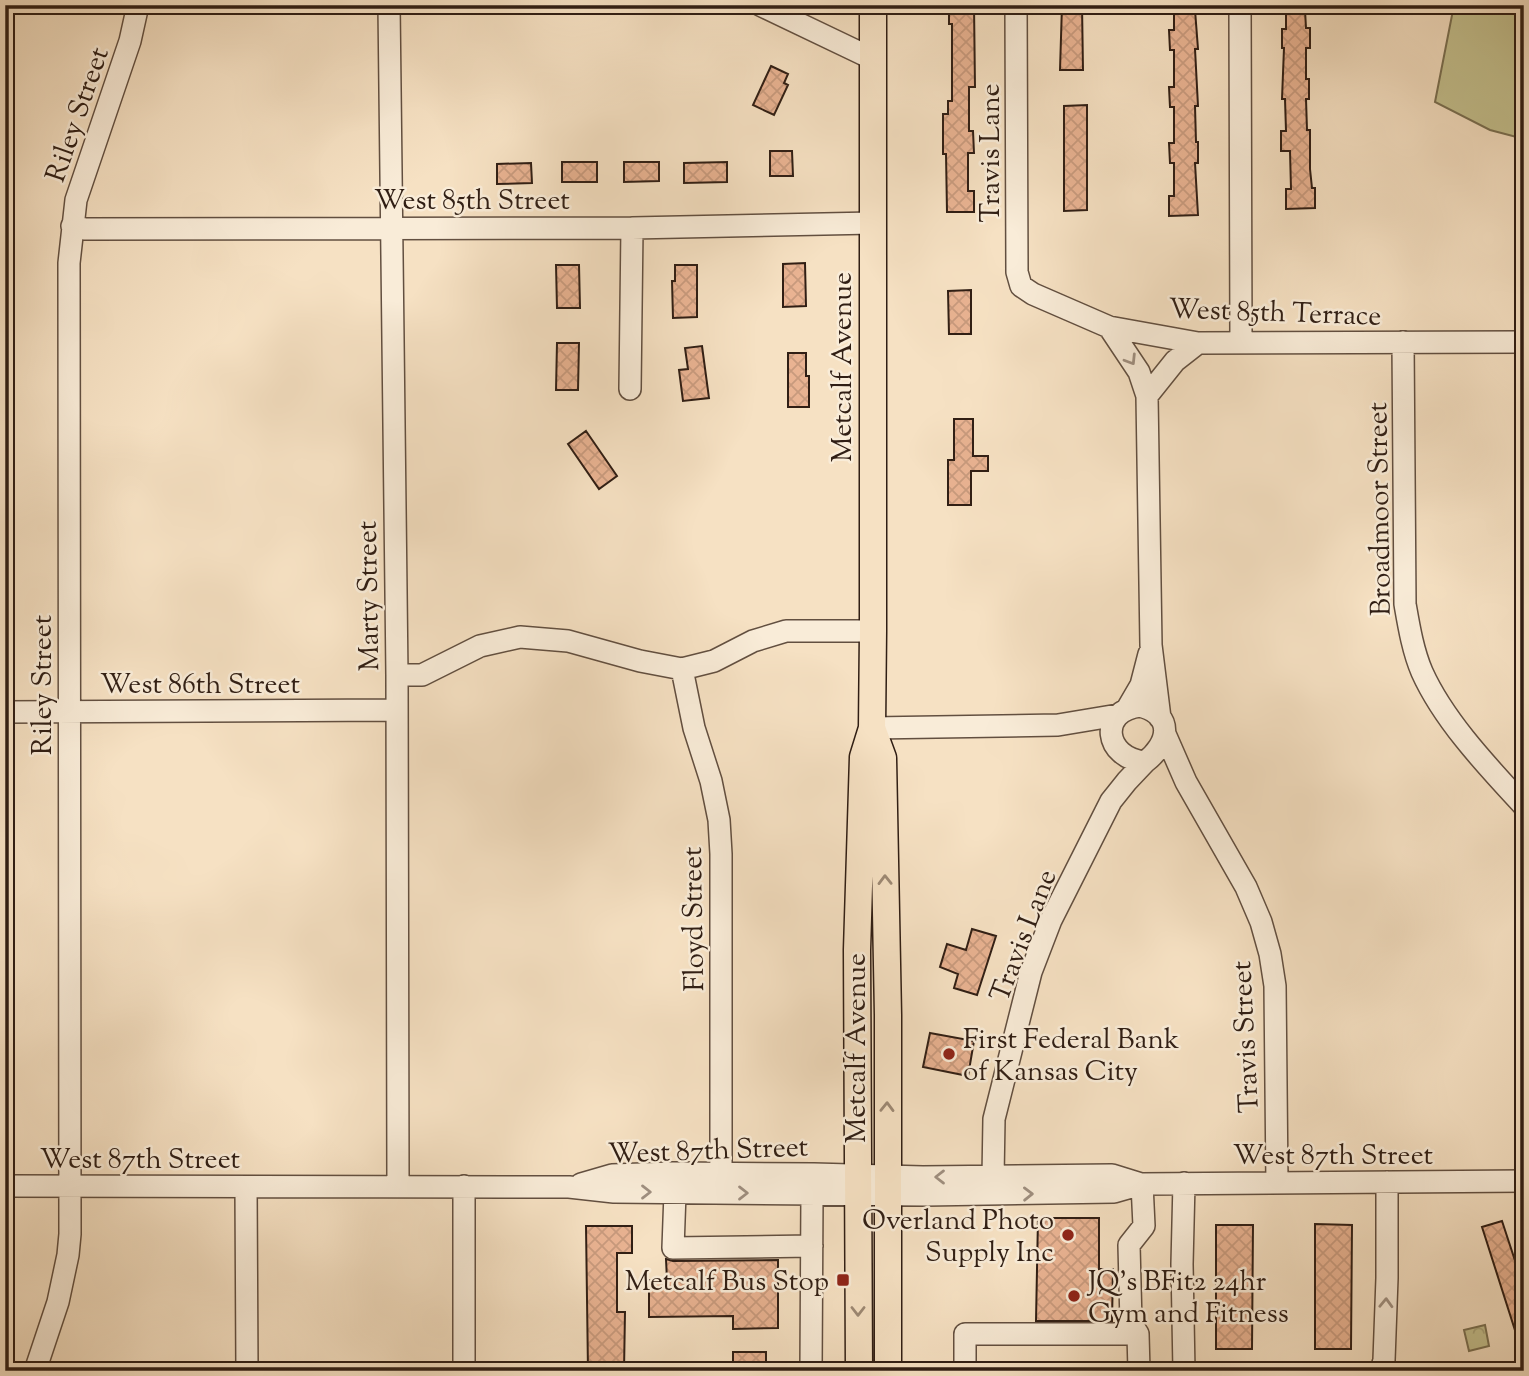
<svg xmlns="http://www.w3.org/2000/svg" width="1529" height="1376" font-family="'Sorts Mill Goudy',serif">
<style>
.park{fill:url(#park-crowns);stroke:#7a7052;stroke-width:2}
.garden{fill:#c4c18f;stroke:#7a7052;stroke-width:2}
.building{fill:url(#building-cross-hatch);stroke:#301e14;stroke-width:2}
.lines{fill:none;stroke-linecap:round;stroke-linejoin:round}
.minor-casing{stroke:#624f40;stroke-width:24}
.major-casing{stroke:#301e14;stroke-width:29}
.minor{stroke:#f9ecd8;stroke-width:21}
.major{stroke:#f6e1c3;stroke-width:26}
.oneway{stroke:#9f8f80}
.oneway2{stroke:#9d8974}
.poi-dot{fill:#8f2418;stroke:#f9ecd8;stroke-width:2.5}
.labels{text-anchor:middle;stroke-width:5;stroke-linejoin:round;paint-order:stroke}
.street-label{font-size:28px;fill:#301e14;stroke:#f9ecd8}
.poi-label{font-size:28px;fill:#301e14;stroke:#f9ecd8;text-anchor:start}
</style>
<defs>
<pattern id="park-crowns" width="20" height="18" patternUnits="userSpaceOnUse" patternTransform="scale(1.75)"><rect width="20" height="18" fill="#c4c18f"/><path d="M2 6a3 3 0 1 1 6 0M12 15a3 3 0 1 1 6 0" fill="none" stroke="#a9a57a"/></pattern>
<pattern id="building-cross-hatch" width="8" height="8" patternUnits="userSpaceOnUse" patternTransform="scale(1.75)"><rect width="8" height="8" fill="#e9b392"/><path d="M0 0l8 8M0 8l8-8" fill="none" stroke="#c89a7d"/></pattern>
</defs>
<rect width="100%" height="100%" fill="#f6e1c3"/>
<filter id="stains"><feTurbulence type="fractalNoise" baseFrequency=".00286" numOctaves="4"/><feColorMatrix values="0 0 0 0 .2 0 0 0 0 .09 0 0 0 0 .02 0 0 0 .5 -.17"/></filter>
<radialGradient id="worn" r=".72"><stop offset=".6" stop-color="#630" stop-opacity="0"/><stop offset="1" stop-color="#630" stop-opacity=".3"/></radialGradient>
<path class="park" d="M1485,1325L1489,1346L1469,1351L1464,1330Z"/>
<path class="garden" d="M1454,5H1524V139L1490,130L1435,102Z"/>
<path class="building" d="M949,5H974L975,87H969V131H973L974,153H968V191H974V212H947L946,154H943V114H948V101H952V24H949Z
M1062,5H1082L1083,70H1060Z
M1195,10L1198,49H1195L1198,106H1195L1196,142H1198V163H1195L1198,215L1169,216V196H1174V163H1170L1169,143H1174V107H1170L1169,87H1174V50H1170L1169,30H1174V11Z
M1305,10L1306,28H1310V48H1306V79H1309V99H1306L1307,130H1310V169L1312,188H1315V208L1286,209V189H1291L1290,151H1281V131H1286L1285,99H1282L1284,48H1282V29H1286V11Z
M771,66L788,74L784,83L788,85L774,115L753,105Z
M1087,105V210L1064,211V106Z
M770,151H792L793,176H770Z
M562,162H597V182H562Z
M624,162H659V181L624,182Z
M727,162V182L684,183V163Z
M531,163L532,183L497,184V164Z
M805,263L806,306L783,307V264Z
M556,265H579L580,308H557Z
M675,265H697V317L673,318L672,281H675Z
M971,290V334H949L948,291Z
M557,343H579L578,390H556Z
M702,346L709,398L683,401L679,370L688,369L685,348Z
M788,353H806V376H809V407H788Z
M954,419H973V456H988V471H971V505H948V460H954Z
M586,431L617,476L599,489L568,444Z
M972,929L996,936L977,995L954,988L958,974L940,967L947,944L966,950Z
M930,1033L974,1041L968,1076L923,1067Z
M1038,1218H1099V1269H1113L1112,1321H1036Z
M1502,1221L1524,1288V1349H1521L1482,1227Z
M1315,1224L1352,1225L1351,1349H1315Z
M1216,1225H1253L1252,1349H1216Z
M586,1226H632V1253H617V1312H625L624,1371H588Z
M666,1259L673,1261L778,1260V1328L733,1329V1316L649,1317V1280H667Z
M733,1352H766V1371H733Z"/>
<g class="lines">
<g class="minor-casing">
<path id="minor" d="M389,5L397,675L398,1186
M760,5L873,59
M1016,5L1017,272L1021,286L1033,294L1109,327L1198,343L1524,342
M1240,5L1241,342
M72,226L85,229L632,228L873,223
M1109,327L1139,372L1147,396L1151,645L1160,718
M1403,342L1405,604C1409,627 1413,651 1422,672C1444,721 1488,767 1524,806
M630,389L632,228
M1147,396L1175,361L1198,343
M682,669L694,728L711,781L719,820L721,854V1173
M397,675H422L480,646L520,637L568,641L640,661L682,669L714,661L753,641L786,631H873
M1140,706C1175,715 1169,744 1145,762C1104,758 1098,711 1140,706Z
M1127,709L1141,685L1149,654
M5,712L395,710
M872,728L1058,725L1118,715
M1165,734L1186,782L1246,887L1261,922L1270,954L1275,986L1277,1183
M993,1177L994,1119L1031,972L1051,920L1111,801L1127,781L1145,762
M581,1184L612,1175L673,1173L814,1174L923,1177L1112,1175L1141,1184
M5,1186L569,1187L614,1192L926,1195L1114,1192L1142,1184L1524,1181
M464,1186V1371
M246,1187L247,1371
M675,1193L673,1248L812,1246
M35,1371L58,1302L68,1255L70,1234L69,263L76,200L130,41L138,5
M811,1371L812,1194
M965,1371V1334H1138
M1139,1371L1138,1334L1131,1323L1129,1245L1144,1226L1142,1184
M1184,1371L1182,1264L1184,1183
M1381,1371L1384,1360L1387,1278V1182"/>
</g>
<g class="major-casing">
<path id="major" d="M872,728L883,758L888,1015V1371
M859,1371L857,950L863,757L872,728L873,631V5"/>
</g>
<use href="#minor" class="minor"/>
<use href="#major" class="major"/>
</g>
<defs><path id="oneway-chevron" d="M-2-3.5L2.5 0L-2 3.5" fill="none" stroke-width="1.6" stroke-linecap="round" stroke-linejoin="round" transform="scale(1.75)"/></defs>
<g class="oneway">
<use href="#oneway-chevron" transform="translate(1131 360) rotate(58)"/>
<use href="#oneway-chevron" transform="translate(940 1177) rotate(180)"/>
<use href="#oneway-chevron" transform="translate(646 1192)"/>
<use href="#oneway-chevron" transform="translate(743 1193)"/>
<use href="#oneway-chevron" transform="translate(1028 1194) rotate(-1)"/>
<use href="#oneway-chevron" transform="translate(1386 1303) rotate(-88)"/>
</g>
<g class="oneway2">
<use href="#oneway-chevron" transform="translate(885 880) rotate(-91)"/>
<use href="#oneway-chevron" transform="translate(887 1107) rotate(-89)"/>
<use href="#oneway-chevron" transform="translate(858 1311) rotate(90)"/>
</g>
<g class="poi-dot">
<circle cx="949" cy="1054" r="7"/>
<circle cx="1068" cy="1235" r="7"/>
<rect x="836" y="1273" width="14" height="14" rx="3.5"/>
<circle cx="1074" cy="1296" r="7"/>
</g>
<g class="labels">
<g class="street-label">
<text transform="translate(76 114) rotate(-71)" y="10">Riley Street</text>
<text transform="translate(989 153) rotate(-90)" y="10">Travis Lane</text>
<text x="472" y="209">West 85th Street</text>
<text transform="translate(1275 311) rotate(2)" y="10">West 85th Terrace</text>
<text transform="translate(841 367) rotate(-90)" y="10">Metcalf Avenue</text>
<text transform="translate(1378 509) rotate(-91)" y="10">Broadmoor Street</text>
<text transform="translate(367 596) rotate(-91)" y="10">Marty Street</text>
<text x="200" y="693">West 86th Street</text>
<text transform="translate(41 685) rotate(-90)" y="10">Riley Street</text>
<text transform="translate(692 919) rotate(-91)" y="10">Floyd Street</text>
<text transform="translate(1022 935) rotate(-69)" y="10">Travis Lane</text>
<text transform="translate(1244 1037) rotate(-93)" y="10">Travis Street</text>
<text transform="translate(855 1048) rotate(-90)" y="10">Metcalf Avenue</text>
<text transform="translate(708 1149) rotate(-2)" y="10">West 87th Street</text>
<text x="1333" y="1164">West 87th Street</text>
<text x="140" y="1168">West 87th Street</text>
</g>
<g class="poi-label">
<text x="963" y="1048">First Federal Bank<tspan x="963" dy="32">of Kansas City</tspan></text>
<text x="1054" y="1229" text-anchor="end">Overland Photo<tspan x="1054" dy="32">Supply Inc</tspan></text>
<text x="829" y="1290" text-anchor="end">Metcalf Bus Stop</text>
<text x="1088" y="1290">JQ's BFit2 24hr<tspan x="1088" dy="32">Gym and Fitness</tspan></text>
</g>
</g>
<rect width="1529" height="1376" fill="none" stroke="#f6e1c3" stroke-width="28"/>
<rect x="7" y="7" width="1515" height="1362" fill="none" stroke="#301e14" stroke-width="3.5"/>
<rect x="14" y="14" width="1501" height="1348" fill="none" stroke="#301e14" stroke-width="2"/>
<rect width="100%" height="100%" filter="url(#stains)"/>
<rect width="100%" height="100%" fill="url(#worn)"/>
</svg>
